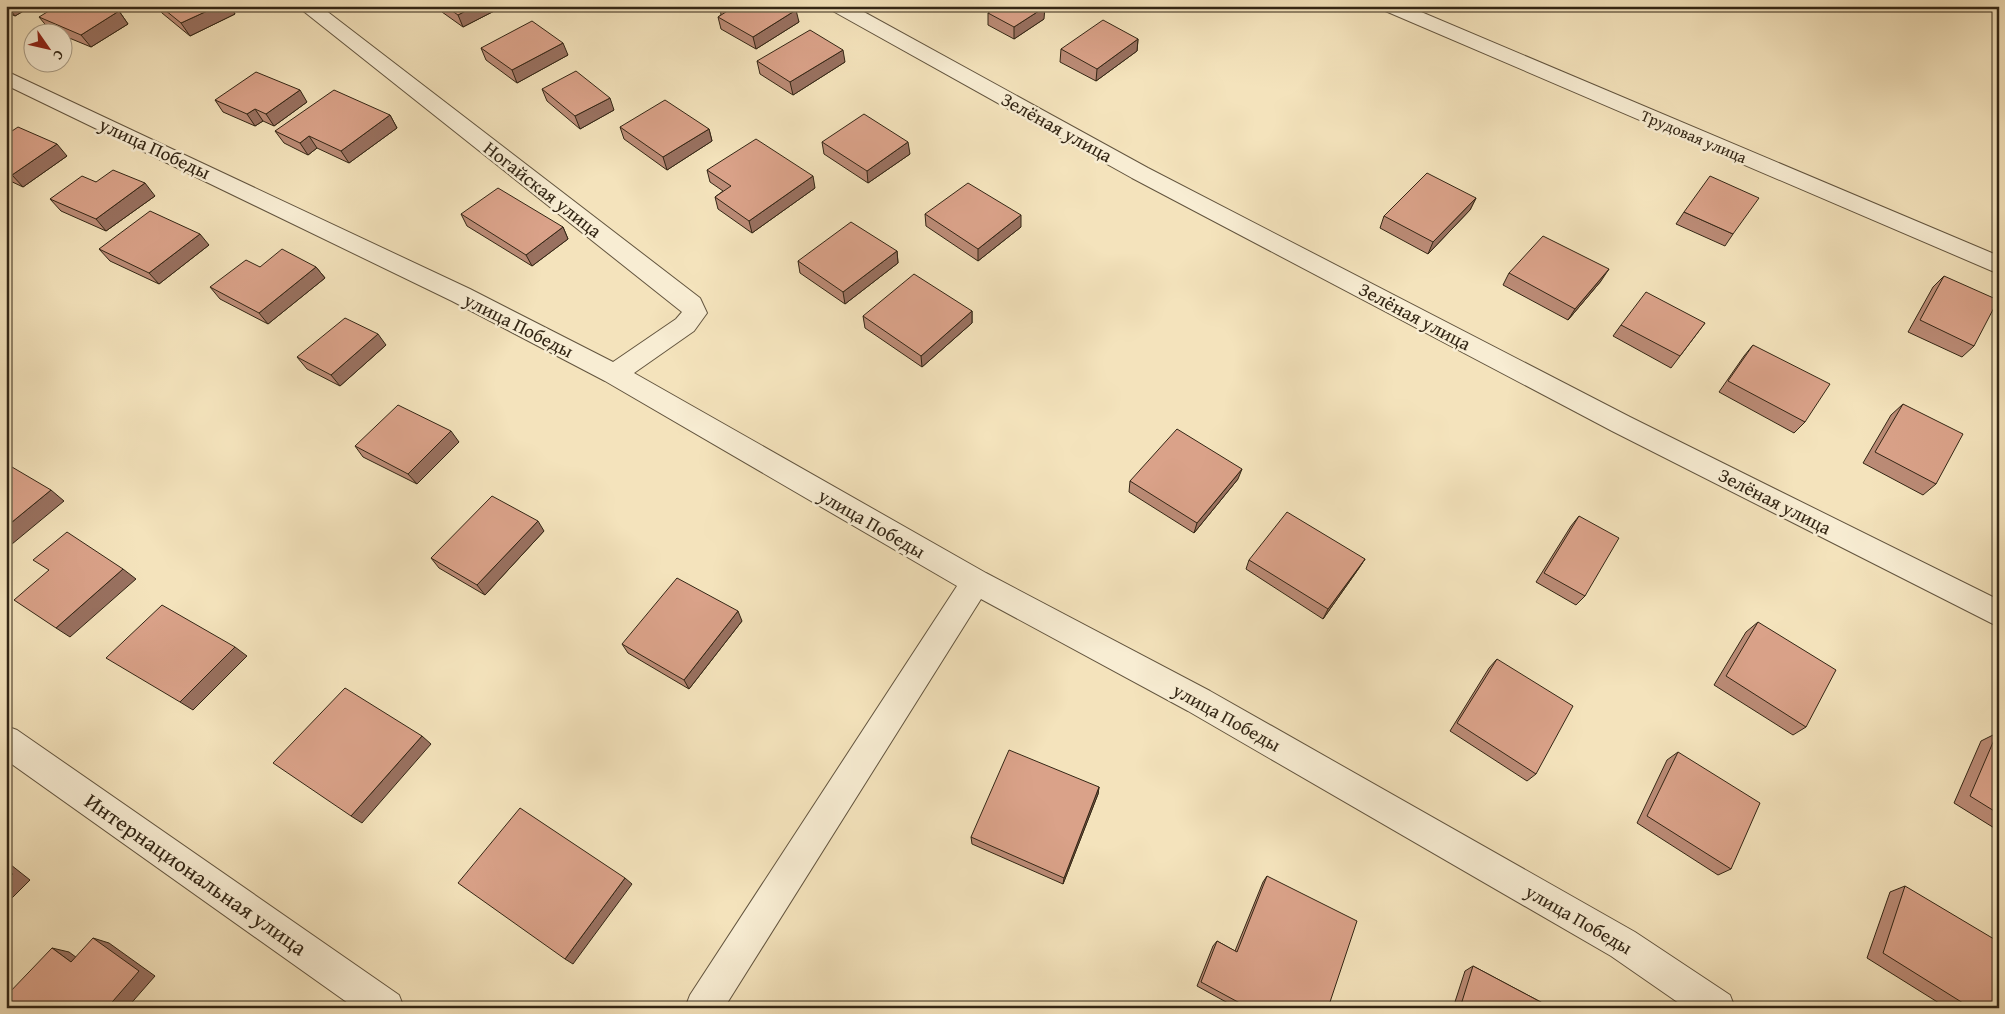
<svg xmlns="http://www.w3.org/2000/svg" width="2005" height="1014" font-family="'Gentium Book Plus',serif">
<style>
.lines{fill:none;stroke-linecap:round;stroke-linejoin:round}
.minor-casing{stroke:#63553f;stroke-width:2}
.minor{fill:#f8edd3;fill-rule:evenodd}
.wall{fill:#bb8b76;stroke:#332615}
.shaded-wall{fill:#997160;stroke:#332615}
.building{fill:#daa289;stroke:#332615}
.labels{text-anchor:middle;stroke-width:5;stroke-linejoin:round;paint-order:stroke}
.far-street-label{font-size:16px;fill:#332615;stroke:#f8edd3}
.street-label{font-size:19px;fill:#332615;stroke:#f8edd3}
.near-street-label{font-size:22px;fill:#332615;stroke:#f8edd3}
</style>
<rect width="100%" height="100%" fill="#f4e3bc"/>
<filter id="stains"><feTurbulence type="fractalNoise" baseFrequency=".004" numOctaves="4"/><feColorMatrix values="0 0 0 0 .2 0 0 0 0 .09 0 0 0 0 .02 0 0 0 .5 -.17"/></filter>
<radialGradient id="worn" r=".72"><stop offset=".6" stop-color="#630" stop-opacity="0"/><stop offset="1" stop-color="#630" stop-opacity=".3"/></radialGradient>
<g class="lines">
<g class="minor-casing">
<path id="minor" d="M297,6H320L700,298L707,313L694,331L634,373L986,573L1210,691L1635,932L1730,995L1735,1008H1686L1611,956L1188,711L981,599L724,1008H685L690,995L957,586L605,381L452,301L6,85V71L470,289L613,362L676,319L682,312Z
M828,6H853L1148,168L1630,417L1999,600V627L1612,431L1132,178L831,10Z
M1380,6H1407L1999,256V274L1383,10Z
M6,726L17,730L399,995L404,1008H355L6,760Z"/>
</g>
<use href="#minor" class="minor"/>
</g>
<path class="wall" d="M6,6H32L15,16L6,12Z
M157,6H230L235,14L190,36L162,13Z
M439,6H499L500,8L463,27L442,12Z
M720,6H790L799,22L756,49L721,29L718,17L721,15Z
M119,11L128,24L91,47L62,35V32H56L49,29L39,17Z
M988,13L1044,19L1014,39L988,25Z
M1138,39L1137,51L1096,81L1060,62L1061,49Z
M481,48L568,55L517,83L486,60Z
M757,61L845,62L793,95L760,74Z
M542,89L614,110L580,129L547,101Z
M215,100L307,102L274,126L263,121L255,126L223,112Z
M390,115L397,128L349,163L317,148L308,155L284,143L275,131Z
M620,127L709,129L712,141L667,170L624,139Z
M6,135L67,156L23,187L6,179Z
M822,142L910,154L868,183L824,154Z
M707,170L815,188L752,233L718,209L715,197L723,191L710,182Z
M96,182L155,196L106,231L61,211L50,199Z
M1476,198L1470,210L1428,254L1380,228L1384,216Z
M1684,212L1733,234L1725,246L1676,224Z
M461,214L563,227L568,239L532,266L467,226Z
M925,214L1021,227L978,261L926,226Z
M209,245L159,284L110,261L99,249Z
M897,251L898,263L845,304L800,273L798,261Z
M260,267H316L325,278L268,324L220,299L210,287Z
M1509,273L1601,281L1568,320L1503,285Z
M1944,276L1974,346L1962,357L1908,332L1933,287Z
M972,311V323L922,367L865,328L863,316Z
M1705,323L1671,368L1613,336L1621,325Z
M386,345L340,386L307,369L297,357Z
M1753,345L1805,422L1794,433L1719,392L1744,356Z
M1903,404L1936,484L1923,495L1863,463L1891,415Z
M459,442L417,484L363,457L355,446Z
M1238,479L1194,533L1129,492L1130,481Z
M1579,516L1585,596L1576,605L1536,582L1571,526Z
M544,531L485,595L439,568L431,558Z
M1365,559L1359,568L1323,619L1246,569L1249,560Z
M742,621L689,689L628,653L622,644Z
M1758,622L1806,727L1793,735L1714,685L1746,632Z
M1497,659L1536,774L1527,781L1450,731L1489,668Z
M1997,733L1999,734V831L1954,803L1981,741Z
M1678,752L1731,869L1718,875L1637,823L1667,760Z
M1099,787L1098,794L1063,884L972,844L971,837Z
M1267,876L1328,1008H1237L1197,986L1213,946L1217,941L1235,951L1263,882Z
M1905,886L1999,1008H1947L1867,958L1890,892Z
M1473,966L1552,1008H1453L1465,971Z"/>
<path class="shaded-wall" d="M7,6H32L15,16Z
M218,6H230L235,14L190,36L181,23Z
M475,6H499L500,8L463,27L458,15Z
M1045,7L1044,19L1014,39V27Z
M796,10L799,22L756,49L753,37Z
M119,11L128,24L91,47L81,35Z
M1138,39L1137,51L1096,81L1097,69Z
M563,43L568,55L517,83L512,70Z
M843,50L845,62L793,95L790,82Z
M300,90L307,102L274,126L266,114Z
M610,98L614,110L580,129L575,116Z
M255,109L263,121L255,126L247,114Z
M390,115L397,128L349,163L341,151Z
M709,129L712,141L667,170L663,157Z
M309,136L317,148L308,155L300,143Z
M908,142L910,154L868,183L867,171Z
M57,144L67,156L23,187L12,175Z
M813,176L815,188L752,233L749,221Z
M145,183L155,196L106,231L96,219Z
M1476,198L1470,210L1428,254L1433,242Z
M1021,215V227L978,261V249Z
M563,227L568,239L532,266L526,255Z
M200,234L209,245L159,284L149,273Z
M897,251L898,263L845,304L843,292Z
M316,267L325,278L268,324L259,313Z
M1609,269L1601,281L1568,320L1575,309Z
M972,311V323L922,367L921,356Z
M378,334L386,345L340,386L331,375Z
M451,431L459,442L417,484L408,474Z
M1242,469L1238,479L1194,533L1197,523Z
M51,490L64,501L6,549V527Z
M538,521L544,531L485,595L477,585Z
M1365,559L1359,568L1323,619L1328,609Z
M123,569L136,579L70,637L56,628Z
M738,611L742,621L689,689L684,680Z
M235,647L247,656L193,710L180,702Z
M422,736L431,744L362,823L351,816Z
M1099,787L1098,794L1063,884L1064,878Z
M6,861L30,880L6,904Z
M625,878L632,884L573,964L565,959Z
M93,938L109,943L155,976L127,1008H107Z
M52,948L69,952L88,966L71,962Z"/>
<path class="building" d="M57,6H106L119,11L81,35L39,17Z
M160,6H218L181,23Z
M445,6H475L458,15Z
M722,6H790L796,10L753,37L718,17L729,10Z
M997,6H1044L1045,7L1014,27L988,13Z
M1103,20L1138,39L1097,69L1061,49Z
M532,21L563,43L512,70L481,48Z
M810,30L843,50L790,82L757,61Z
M576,71L610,98L575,116L542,89Z
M256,72L300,90L266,114L255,109L247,114L215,100Z
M334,90L390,115L341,151L309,136L300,143L275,131Z
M665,100L709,129L663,157L620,127Z
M864,114L908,142L867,171L822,142Z
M18,127L57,144L12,175L6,172V135Z
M756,139L813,176L749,221L715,197L731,186L707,170Z
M113,170L145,183L96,219L50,199L82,176L96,182Z
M1427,173L1476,198L1433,242L1384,216Z
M1710,176L1759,198L1733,234L1684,212Z
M968,183L1021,215L978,249L925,214Z
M498,188L563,227L526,255L461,214Z
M150,211L200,234L149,273L99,249Z
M851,222L897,251L843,292L798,261Z
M1543,236L1609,269L1575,309L1509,273Z
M282,249L316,267L259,313L210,287L246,260L260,267Z
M914,274L972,311L921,356L863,316Z
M1944,276L1998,300L1974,346L1920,320Z
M1646,292L1705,323L1680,356L1621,325Z
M345,318L378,334L331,375L297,357Z
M1753,345L1830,384L1805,422L1728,381Z
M1903,404L1963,434L1936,484L1875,452Z
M398,405L451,431L408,474L355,446Z
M1177,429L1242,469L1197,523L1130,481Z
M12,467L51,490L6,527V471Z
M492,496L538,521L477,585L431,558Z
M1287,512L1365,559L1328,609L1249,560Z
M1579,516L1619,538L1585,596L1544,573Z
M67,532L123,569L56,628L14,600L49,570L33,560Z
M677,578L738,611L684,680L622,644Z
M162,605L235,647L180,702L106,658Z
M1758,622L1836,670L1806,727L1726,676Z
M1497,659L1573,706L1536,774L1457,723Z
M345,688L422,736L351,816L273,763Z
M1997,733L1999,734V814L1970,796Z
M1009,750L1099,787L1064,878L971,837Z
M1678,752L1760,803L1731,869L1647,816Z
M520,808L625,878L565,959L458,883Z
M6,869L13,874L6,881Z
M1267,876L1357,921L1328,1008H1249L1201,982L1217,941L1237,952Z
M1905,886L1999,942V1008H1971L1883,953Z
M93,938L139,971L107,1008H6V996L52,948L71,962Z
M1473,966L1552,1008H1460Z"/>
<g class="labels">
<g class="far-street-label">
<text transform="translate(1694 136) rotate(23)" y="6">Трудовая улица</text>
</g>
<g class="street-label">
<text transform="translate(1057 127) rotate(29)" y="7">Зелёная улица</text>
<text transform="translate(155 148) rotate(25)" y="7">улица Победы</text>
<text transform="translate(543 189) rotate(38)" y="7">Ногайская улица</text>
<text transform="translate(1415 316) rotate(28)" y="7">Зелёная улица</text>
<text transform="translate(519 325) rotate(27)" y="7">улица Победы</text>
<text transform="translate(1775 501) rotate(27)" y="7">Зелёная улица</text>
<text transform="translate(872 523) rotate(30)" y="7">улица Победы</text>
<text transform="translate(1227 717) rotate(29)" y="7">улица Победы</text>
<text transform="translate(1579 919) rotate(30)" y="7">улица Победы</text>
</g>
<g class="near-street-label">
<text transform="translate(196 874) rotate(35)" y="8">Интернациональная улица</text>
</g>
</g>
<rect width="2005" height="1014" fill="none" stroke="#f4e3bc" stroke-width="25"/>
<rect x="8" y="8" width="1990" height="999" fill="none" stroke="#332615" stroke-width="2.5"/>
<rect x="12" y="12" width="1980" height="989" fill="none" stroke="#332615"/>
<g transform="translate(48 48) rotate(124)"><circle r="24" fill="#f8edd3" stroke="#a99d87"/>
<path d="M0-4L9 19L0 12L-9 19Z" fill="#8f2418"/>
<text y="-8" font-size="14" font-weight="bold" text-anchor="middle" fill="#332615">С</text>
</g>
<rect width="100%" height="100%" filter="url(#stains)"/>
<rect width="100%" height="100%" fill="url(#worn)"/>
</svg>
